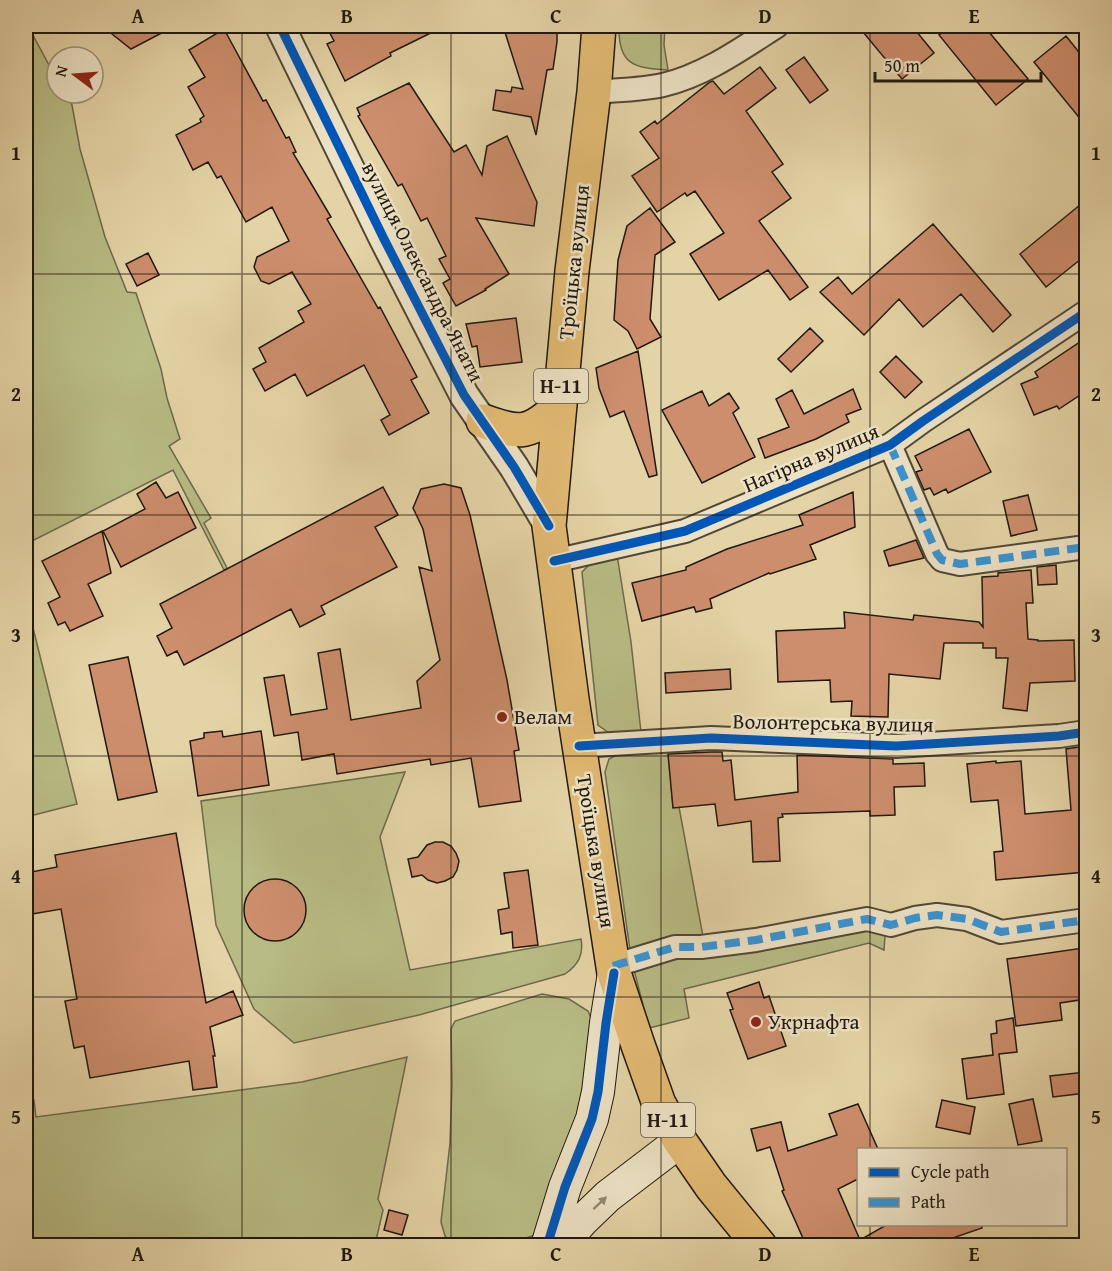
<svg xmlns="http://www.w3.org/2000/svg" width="1112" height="1271" font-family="'Gentium Book Plus',serif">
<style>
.green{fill:#b8bb84;stroke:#6c6a4a;stroke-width:1.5}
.building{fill:#cd8e6d;stroke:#20180f;stroke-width:1.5}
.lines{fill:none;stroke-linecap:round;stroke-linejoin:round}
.minor-casing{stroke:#514735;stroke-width:26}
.tertiary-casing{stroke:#514735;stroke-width:32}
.secondary-casing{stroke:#20180f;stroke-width:34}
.primary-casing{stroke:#20180f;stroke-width:36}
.minor{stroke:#ede2c5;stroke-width:22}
.tertiary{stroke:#ede2c5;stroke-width:28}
.secondary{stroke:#ede2c5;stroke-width:32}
.primary{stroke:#e2ba73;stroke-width:33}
.quiet{stroke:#3a93d2;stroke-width:8;stroke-dasharray:15 8;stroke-linecap:butt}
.cycleway-casing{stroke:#ede2c5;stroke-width:13}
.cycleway{stroke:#0057b8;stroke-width:9}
.oneway{fill:#918773}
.grid{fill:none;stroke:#20180f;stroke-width:1.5;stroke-opacity:0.55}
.poi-dot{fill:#8f2418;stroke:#ede2c5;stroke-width:2}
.labels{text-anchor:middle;stroke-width:5;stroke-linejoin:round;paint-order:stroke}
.shield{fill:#ede2c5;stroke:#5e5546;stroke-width:1.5}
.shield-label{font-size:20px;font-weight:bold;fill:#20180f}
.street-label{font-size:21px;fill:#20180f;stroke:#ede2c5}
.poi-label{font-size:21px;fill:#20180f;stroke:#ede2c5;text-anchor:start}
.neatline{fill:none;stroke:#20180f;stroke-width:2}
.grid-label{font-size:20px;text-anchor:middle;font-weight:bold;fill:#20180f}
</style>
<rect width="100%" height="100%" fill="#e4d3a6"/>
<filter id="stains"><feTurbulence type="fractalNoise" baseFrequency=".00333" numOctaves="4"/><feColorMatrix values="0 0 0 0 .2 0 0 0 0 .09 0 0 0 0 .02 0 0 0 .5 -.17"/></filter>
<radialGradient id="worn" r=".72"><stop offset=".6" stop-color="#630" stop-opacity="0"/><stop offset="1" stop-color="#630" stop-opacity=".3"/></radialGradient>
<path class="green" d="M26,26H28L57,80V93H65L72,105L80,149L105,237L127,292L136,293L161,369L167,398L180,439L169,446L211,518L204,523L227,568L224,570L173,470L26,544Z
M619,26H665L664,45L668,70C634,68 618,65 619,26Z
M617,555L631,642L641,732L612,735L598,725L582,572L593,561Z
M26,600L77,804L26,817Z
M668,751L673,807H679L704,942L631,957L605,772L609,759L619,754Z
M405,772L380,837L410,970L581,939C584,955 578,965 565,974L419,1015L294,1043L254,1009L216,925L201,801Z
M866,923L893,929L885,936L884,950L869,943L684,989L689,1018L649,1028L633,966Z
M542,994L569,999L588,1011L595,1027V1071L541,1233L505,1245H455L445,1236L441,1222L450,1143L452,1085L451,1029L455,1021Z
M407,1057L378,1199L383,1210L375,1245H26V1101L34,1100L36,1117L302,1082Z"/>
<path class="building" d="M102,26H175L131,49Z
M326,26H445L390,53L391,56L345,81L327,44L334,41Z
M503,26H557V42L553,69L547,70L536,135L531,117L493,110L496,90L511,92L512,87L523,89Z
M858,26H912L934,53L902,79Z
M951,26H984L1028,79L996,105L939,35Z
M224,29L263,101L266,100L286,138L289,137L296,152L293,153L331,217L327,219L378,308L380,307L417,377L411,380L429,413L389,435L381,420L390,415L364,365L307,396L295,374L265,391L253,369L266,362L259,348L304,322L298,311L311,304L292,272L269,284L261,281L254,267L257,257L289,241L272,207L246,222L221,176L217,178L208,162L193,170L176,135L201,122L200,119L204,116L188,87L205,77L189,50Z
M1066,36L1086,61V126L1034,62Z
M804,57L828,90L810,103L786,70Z
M760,67L776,88L746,111L783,164L772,172L791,198L759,221L808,287L790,300L768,270L719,300L690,254L724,233L695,191L687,196L685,193L657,212L632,176L659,158L640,132L655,121L657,124L710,82L713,81L724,94Z
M409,83L454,152L466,145L482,175L487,146L507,136L537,202L534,226L476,218L509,274L485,289L486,290L456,306L443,283L450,279L439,259L446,256L427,218L421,221L402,184L398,186L358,116L360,115L357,108Z
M1086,200V255L1046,287L1020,254Z
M650,208L675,242L655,255L650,319L661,337L637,349L628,331L614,320L618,260L627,226Z
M933,224L1011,315L993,332L961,294L923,327L899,299L864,335L820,292L838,277L852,294Z
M148,253L159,275L137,286L126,264Z
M516,318L522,362L480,367L477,346L472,347L466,324Z
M810,328L823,341L791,372L778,359Z
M1086,338V391L1059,409L1057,406L1034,415L1021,384L1038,377L1035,372Z
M638,351L657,475L649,477L624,411L610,417L599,388L596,368Z
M896,356L922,382L905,398L880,372Z
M853,389L861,409L846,415L849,422L816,439L765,458L758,439L789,427L776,399L792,390L804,414Z
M702,391L709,406L729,393L739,408L733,413L755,457L702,483L662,410Z
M969,429L991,472L948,493L946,489L934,495L930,488L924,490L916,472L922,470L915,456Z
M156,482L166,498L178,492L196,528L121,567L103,531L145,509L137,494Z
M444,484L461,488L470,515L507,680L519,750L514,751L521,801L479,807L471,758L431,765L430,759L337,774L334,754L302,760L298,732L274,736L264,678L284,675L291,715L327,709L318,653L340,649L351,720L421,708L417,681L440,660L419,567L432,571L423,529L413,508L421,489Z
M383,487L398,515L375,527L397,567L321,606L325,614L300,627L291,609L184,665L177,651L167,656L157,636L172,628L160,604Z
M853,492L855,527L810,545L816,559L770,574L769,573L710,599L712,608L696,612L694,607L642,621L632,583L686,570V567L727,549L803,525L799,515Z
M1028,495L1037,530L1011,536L1003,501Z
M102,531L111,573L88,584L103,616L70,631L65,622L58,625L48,603L60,597L42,561Z
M916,540L924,558L889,566L884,551Z
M1056,565L1057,584L1038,585L1037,567Z
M1031,570L1033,603H1026L1028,639L1038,640V641L1074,640L1075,681L1030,683L1027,711L1003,708L1008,658H996V648H983V643H944L940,679L889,674L888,717L851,716L852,701L831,702L830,680L778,682L776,631L845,628L844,612L913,620L914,615L979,622L983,627L982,577L998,576V573Z
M128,657L157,792L118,800L89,665Z
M730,669L731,689L666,693L665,673Z
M222,731L223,737L261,731L269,785L198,796L190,741L204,738V733Z
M1086,746V872L996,880L994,852L1003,851L998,800L971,802L967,764L996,761V763L1021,761L1025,814L1071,810L1066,749Z
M711,752H722L723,761L731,760L735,800L798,792L797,755L893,759V764L924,763L925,786L894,787L895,815L870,816V811L782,814L783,817L778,818L780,861L753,862L751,821L718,826L715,804L673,808L668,754Z
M176,833L206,1003L233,991L243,1015L210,1027L215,1056H213L217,1087L193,1090L189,1061L90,1078L84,1046L74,1048L65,1001L77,999L61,909L26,915V873L57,867L55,855Z
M435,842H443L451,846L456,853L459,861L457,870L453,877L445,881L437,883L428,880L422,875L412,877L408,859L418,857L427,845Z
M528,870L538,945L513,948L512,932L501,934L498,910L509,908L504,873Z
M244 910a31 31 0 1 1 62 0a31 31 0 1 1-62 0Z
M1083,948L1086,974V999L1060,1003L1062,1020L1016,1026L1007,959Z
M759,982L764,998L769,996L786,1046L748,1059L730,1010L733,1009L727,993Z
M1013,1018L1017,1052L999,1054L1004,1094L967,1099L962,1059L993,1055L991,1034L997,1033L996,1021Z
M1086,1072V1093L1053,1097L1050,1076Z
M1033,1099L1042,1141L1018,1145L1009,1104Z
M942,1100L975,1107L970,1134L936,1127Z
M858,1104L878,1149H858V1179L838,1189L860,1240L888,1224H982V1228L944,1241L945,1245H806L782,1191L784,1190L770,1147L757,1151L751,1129L781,1122L788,1151L837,1135L829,1114Z
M389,1210L408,1215L402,1235L384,1230Z"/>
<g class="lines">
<g class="minor-casing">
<path id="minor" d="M594,92C616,90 641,90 663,85C705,75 741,49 777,26
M890,445L937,554L942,560L960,564L1086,547
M554,561L685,531L890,445L923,421L1086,312
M579,746L711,738L896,746L1059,736L1086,732
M613,966L675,947H701L756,940L867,919L891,925L915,918L937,915L967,919L1001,932L1086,920"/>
</g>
<g class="tertiary-casing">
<path id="tertiary" d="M280,26L384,239L464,395L514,467L549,526"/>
</g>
<g class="secondary-casing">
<path id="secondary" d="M547,1246L565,1187L592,1119L598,1092L606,1023L614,973
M560,1246L583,1220L608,1196L680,1141"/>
</g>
<g class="primary-casing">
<path id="primary" d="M599,26L594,92L572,271L549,526L572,699L614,973L638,1045L659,1104L680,1141L711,1186L760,1246
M483,421C521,435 530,434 560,406"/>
</g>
<use href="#minor" class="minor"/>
<use href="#tertiary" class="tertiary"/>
<use href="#secondary" class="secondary"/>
<use href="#primary" class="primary"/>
<path class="quiet" d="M890,445L937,554L942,560L960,564L1086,547
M613,966L675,947H701L756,940L867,919L891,925L915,918L937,915L967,919L1001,932L1086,920"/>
<g class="cycleway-casing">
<path id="cycleway" d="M280,26L384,239L464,395L514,467L549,526
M554,561L685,531L890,445L923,421L1086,312
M579,746L711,738L896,746L1059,736L1086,732
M547,1246L565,1187L592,1119L598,1092L606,1023L614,973"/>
</g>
<use href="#cycleway" class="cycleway"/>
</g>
<defs><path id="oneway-solid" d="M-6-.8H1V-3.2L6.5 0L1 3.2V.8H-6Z" transform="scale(1.5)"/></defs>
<use class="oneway" href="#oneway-solid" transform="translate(600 1203) rotate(-43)"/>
<path class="grid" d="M242,26V1246M451,26V1246M661,26V1246M870,26V1150M26,274H1086M26,515H1086M26,756H1086M26,997H1086M870,1224V1246"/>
<g class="poi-dot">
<circle cx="502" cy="717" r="6"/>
<circle cx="756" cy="1022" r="6"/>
</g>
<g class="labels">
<g class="shield">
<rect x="534" y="369" width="54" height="34" rx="4.5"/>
<rect x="641" y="1103" width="54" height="34" rx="4.5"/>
</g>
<g class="shield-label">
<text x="561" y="393">Н-11</text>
<text x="668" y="1127">Н-11</text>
</g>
<g class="street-label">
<text transform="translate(574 262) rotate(-84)" y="7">Троїцька вулиця</text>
<text transform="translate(423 272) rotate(63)" y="7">вулиця Олександра Янати</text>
<text transform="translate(811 458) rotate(-23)" y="7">Нагірна вулиця</text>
<text transform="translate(833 723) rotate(1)" y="7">Волонтерська вулиця</text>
<text transform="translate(596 851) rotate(81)" y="7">Троїцька вулиця</text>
</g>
<g class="poi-label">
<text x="514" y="724">Велам</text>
<text x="768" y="1029">Укрнафта</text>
</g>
</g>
<rect width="1112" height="1271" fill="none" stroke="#e4d3a6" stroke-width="66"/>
<rect x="857" y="1148" width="210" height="78" fill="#ede2c5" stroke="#9b917c" stroke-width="1.5"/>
<rect x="869" y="1168" width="30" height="9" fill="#0057b8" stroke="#9b917c" stroke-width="1.5"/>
<text x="911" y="1178" font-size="18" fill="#20180f">Cycle path</text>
<rect x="869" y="1198" width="30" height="9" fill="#3a93d2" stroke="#9b917c" stroke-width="1.5"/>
<text x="911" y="1208" font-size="18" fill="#20180f">Path</text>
<g transform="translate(75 75) rotate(286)"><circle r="28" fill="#ede2c5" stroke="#9b917c" stroke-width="1.5"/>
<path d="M0-4.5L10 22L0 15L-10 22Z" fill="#8f2418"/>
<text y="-9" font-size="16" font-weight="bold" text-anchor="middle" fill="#20180f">N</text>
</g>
<path d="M875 72v9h166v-9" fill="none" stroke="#20180f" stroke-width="3"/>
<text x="884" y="72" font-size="18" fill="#20180f" stroke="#ede2c5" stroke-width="4.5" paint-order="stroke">50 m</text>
<rect x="33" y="33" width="1046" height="1205" class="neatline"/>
<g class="grid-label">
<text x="138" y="23">A</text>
<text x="347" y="23">B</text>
<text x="556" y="23">C</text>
<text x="765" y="23">D</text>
<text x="974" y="23">E</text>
<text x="16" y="160">1</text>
<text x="1096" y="160">1</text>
<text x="16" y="401">2</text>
<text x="1096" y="401">2</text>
<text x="16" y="642">3</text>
<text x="1096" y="642">3</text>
<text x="16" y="883">4</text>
<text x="1096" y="883">4</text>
<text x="16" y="1124">5</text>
<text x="1096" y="1124">5</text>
<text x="138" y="1261">A</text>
<text x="347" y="1261">B</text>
<text x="556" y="1261">C</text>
<text x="765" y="1261">D</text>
<text x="974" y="1261">E</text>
</g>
<rect width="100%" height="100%" filter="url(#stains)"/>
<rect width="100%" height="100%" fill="url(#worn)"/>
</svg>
